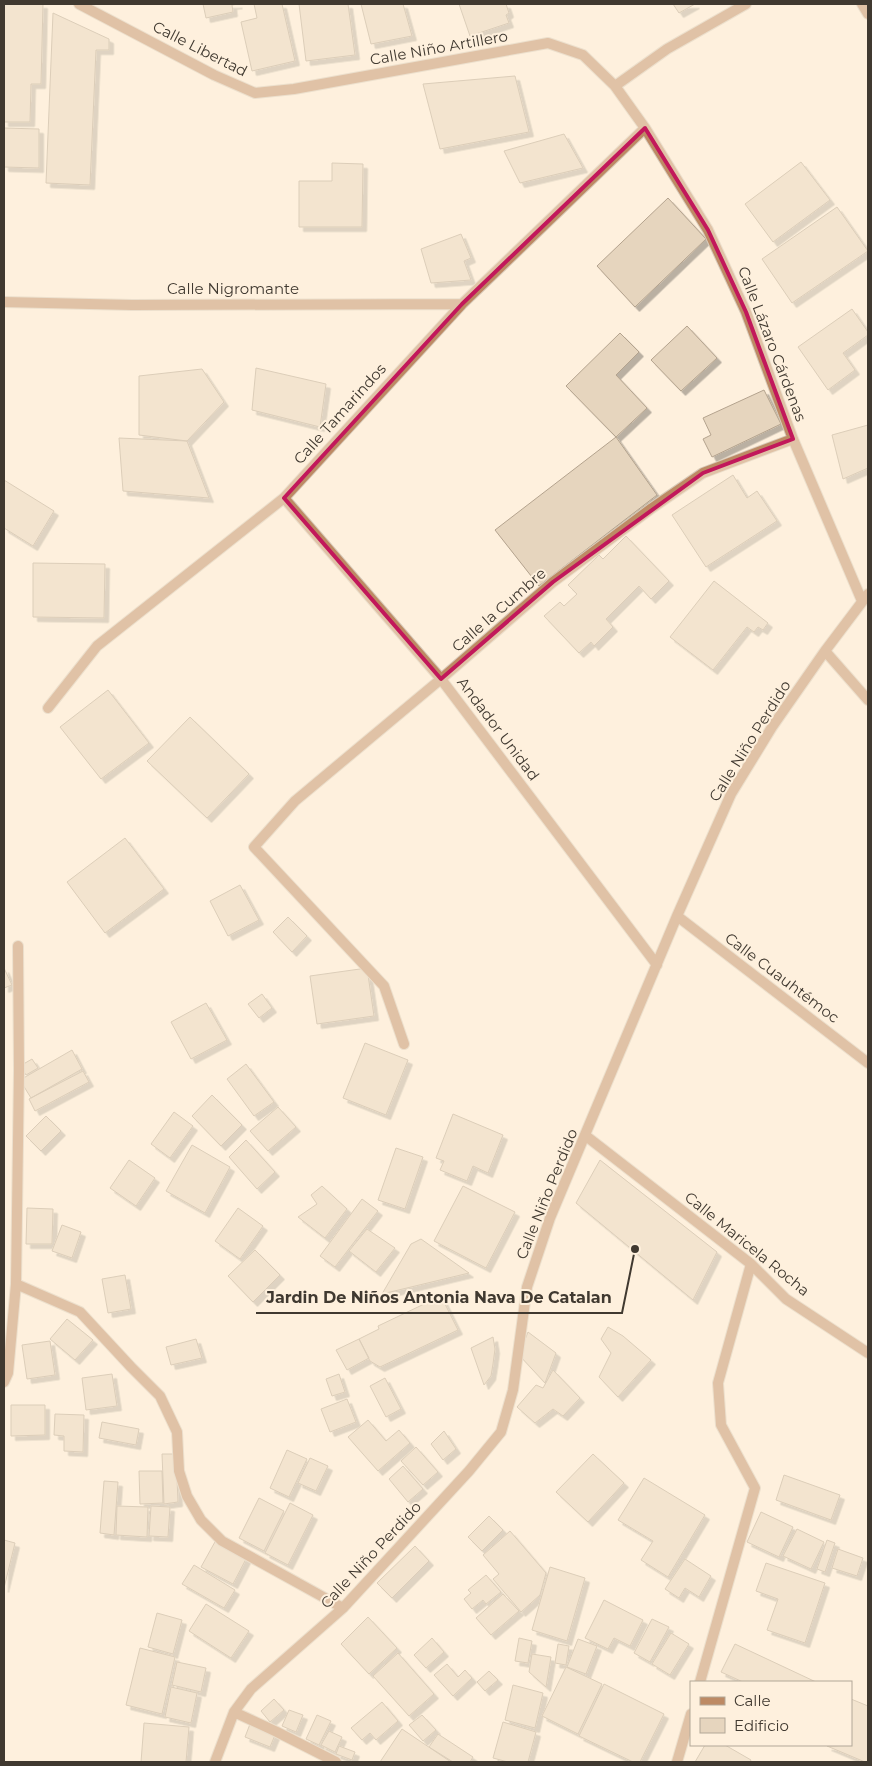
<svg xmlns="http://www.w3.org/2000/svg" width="872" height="1766" font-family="Montserrat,sans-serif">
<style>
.building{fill:#e6d5be;stroke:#b4a38e;filter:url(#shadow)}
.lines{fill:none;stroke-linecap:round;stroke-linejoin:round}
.minor-casing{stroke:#d8cbba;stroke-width:12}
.minor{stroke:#bd8a64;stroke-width:10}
.marked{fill:none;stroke:#c2185b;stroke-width:4;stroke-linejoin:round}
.labels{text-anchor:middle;stroke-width:4;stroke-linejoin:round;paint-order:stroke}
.street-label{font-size:15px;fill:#403930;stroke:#fef0dd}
.leader{fill:none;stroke:#403930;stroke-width:2}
.callout-dot{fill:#403930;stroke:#fef0dd;stroke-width:2}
.callout-label{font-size:16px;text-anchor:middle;font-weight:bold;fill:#403930;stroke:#fef0dd;stroke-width:4;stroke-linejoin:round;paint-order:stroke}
</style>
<defs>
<filter id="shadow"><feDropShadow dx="4.5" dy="4.5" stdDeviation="0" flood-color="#0004"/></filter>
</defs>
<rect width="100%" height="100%" fill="#fef0dd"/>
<path class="building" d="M4,4H43L41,84H31L30,122H4Z
M203,4H238L232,5L233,12L206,18Z
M254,4H282L295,61L252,71L241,22L257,18Z
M299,4H348L355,55L306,61Z
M361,4H403L412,36L371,44Z
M459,4H506L509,13L506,15L509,23L470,36Z
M673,4H695L679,13Z
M53,13L109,39V50H96L90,185L46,183Z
M515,76L529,132L440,149L423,84Z
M4,128L39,129V168L4,167Z
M564,134L583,168L520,183L504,151Z
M801,162L830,200L773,242L745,204Z
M332,163L363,164L362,227H299V181H332Z
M668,198L706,239L635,307L597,266Z
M837,207L868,251L792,303L762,259Z
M461,234L471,258L464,261L471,280L431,283L421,249Z
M852,309L868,332V335L843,353L855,370L828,390L798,347Z
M687,326L717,358L681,391L651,360Z
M620,333L639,352L616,375L647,408L616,437L566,386Z
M256,368L326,384L320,427L252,410Z
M202,369L224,402L187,441L139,435V376Z
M764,390L781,424L712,457L703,439L711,435L703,418Z
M868,425V468L843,479L832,435Z
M616,437L657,495L539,586L495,530Z
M119,438L187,441L209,498L123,491Z
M733,475L747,498L757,491L777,521L706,567L672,515Z
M4,480L54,511L33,546L4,528Z
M626,536L669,581L651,599L639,586L606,619L613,627L594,646L591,642L579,653L544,616L560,602L564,606L577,594L568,585L599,555L603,559Z
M33,563L105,564L104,618L33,617Z
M714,581L768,623L763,630L758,627L754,632L747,627L713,670L670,637Z
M108,690L149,743L101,779L60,727Z
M190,717L249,774L207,818L147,761Z
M125,838L164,889L105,933L67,882Z
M240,885L259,920L228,936L210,901Z
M288,917L307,936L292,952L273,932Z
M4,968L12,985L4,988Z
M367,968L374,1016L317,1024L310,976Z
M262,994L272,1008L259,1018L248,1004Z
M206,1003L227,1040L191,1059L171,1022Z
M365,1043L408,1060L386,1115L343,1098Z
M72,1050L82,1069L31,1098L20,1080Z
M32,1059L38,1068L26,1075L20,1066Z
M246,1064L274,1102L254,1116L227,1079Z
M83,1071L89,1082L35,1111L29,1099Z
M212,1095L242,1125L221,1146L192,1116Z
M278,1107L296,1127L268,1151L250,1131Z
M174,1112L193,1126L170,1158L151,1144Z
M453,1114L503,1135L488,1173L473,1166L467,1181L440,1170L444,1161L436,1158Z
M46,1116L61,1131L41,1151L26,1136Z
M246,1140L275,1172L257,1189L229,1157Z
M192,1145L230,1167L205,1213L166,1191Z
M396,1148L423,1157L405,1209L378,1200Z
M129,1160L155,1178L136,1206L110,1188Z
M600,1160L717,1252L693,1300L576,1203Z
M322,1186L347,1209L325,1238L298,1217L317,1204L311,1195Z
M463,1186L515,1212L486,1268L434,1241Z
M362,1199L378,1211L335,1267L320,1256Z
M27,1208L53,1209L52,1244H26Z
M238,1208L263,1226L240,1259L215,1241Z
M62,1225L81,1232L72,1258L52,1251Z
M367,1229L395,1248L376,1272L349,1251Z
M421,1239L469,1273L382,1294L411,1244Z
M255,1250L280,1275L253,1302L228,1276Z
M125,1275L131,1309L108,1313L102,1279Z
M441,1296L458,1330L380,1367L370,1361L359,1339L379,1329L378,1326Z
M67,1319L93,1340L75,1360L50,1339Z
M608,1327L623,1336L651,1360L618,1397L599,1377L611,1353L601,1339Z
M528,1332L556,1353L545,1383L519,1355Z
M493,1337L495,1349L493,1364L491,1376L484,1385L471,1348Z
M196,1339L202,1358L171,1365L166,1347Z
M359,1339L369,1358L347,1370L336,1350Z
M50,1341L55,1375L27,1379L22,1345Z
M553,1370L580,1398L563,1416L553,1409L535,1423L517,1407L536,1385L543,1388Z
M112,1374L117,1406L86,1410L82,1378Z
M339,1374L345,1392L332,1396L326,1379Z
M385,1378L401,1409L386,1417L370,1386Z
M347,1399L356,1422L330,1432L321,1409Z
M11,1405H45V1435L11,1436Z
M55,1414L84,1415L83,1452L64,1451V1436L54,1435Z
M368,1420L386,1441L399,1430L410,1443L378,1471L348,1437Z
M102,1422L139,1429L136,1445L99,1438Z
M444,1431L456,1449L443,1460L431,1444Z
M416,1447L438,1472L423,1485L401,1461Z
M287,1450L307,1459L289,1497L270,1488Z
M162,1454H176L178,1502L164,1504Z
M593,1454L624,1483L588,1522L556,1492Z
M310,1458L328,1466L316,1491L298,1483Z
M403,1466L423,1489L408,1502L389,1479Z
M139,1471H162L163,1503L140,1504Z
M784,1475L840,1495L831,1520L776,1500Z
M644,1478L705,1515L668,1577L641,1560L653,1541L618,1520Z
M104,1481L118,1482L114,1535L100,1533Z
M259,1498L284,1511L264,1551L239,1538Z
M290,1503L313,1515L288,1565L265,1553Z
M117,1506L148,1507L147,1537L116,1535Z
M151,1506L170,1507L168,1537L149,1536Z
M761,1512L793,1527L779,1557L747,1542Z
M489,1516L503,1530L482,1551L468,1537Z
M797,1529L824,1542L811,1569L783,1556Z
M510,1531L546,1573L540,1595L521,1612L493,1579L499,1574L483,1555Z
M4,1540L15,1543L4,1588Z
M216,1540L247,1557L233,1584L201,1567Z
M827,1540L835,1543L825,1572L817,1569Z
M415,1546L429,1561L392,1598L377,1583Z
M838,1549L863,1558L857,1576L832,1568Z
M685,1559L711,1576L699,1597L685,1588L679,1598L665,1589Z
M766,1563L825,1583L805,1643L767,1630L778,1599L756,1591Z
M194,1565L235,1590L224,1608L182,1584Z
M550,1567L585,1578L567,1641L532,1630Z
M486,1575L501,1592L486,1604L483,1600L472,1609L464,1599L471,1593L468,1590Z
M503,1594L519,1611L491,1635L476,1618Z
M604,1600L643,1620L630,1646L614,1638L608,1649L585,1638Z
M206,1604L249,1631L231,1658L189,1631Z
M157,1613L182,1620L173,1654L148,1647Z
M368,1617L397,1648L369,1674L341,1644Z
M652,1619L669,1627L650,1662L634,1653Z
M671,1633L689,1644L670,1675L652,1664Z
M432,1638L444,1652L426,1668L414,1655Z
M519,1638L532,1641L528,1663L515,1661Z
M578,1639L597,1646L586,1674L567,1667Z
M558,1644L569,1646L566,1665L555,1663Z
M735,1644L816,1682H743L721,1672Z
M140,1648L175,1657L162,1714L126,1705Z
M398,1653L434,1694L409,1716L373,1676Z
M532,1654L551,1657L546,1687L529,1672Z
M177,1662L206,1668L201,1692L172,1685Z
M447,1664L458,1677L465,1670L472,1678L453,1696L434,1675Z
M566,1667L602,1684L578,1734L542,1716Z
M489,1671L498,1680L485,1691L477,1682Z
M604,1684L664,1714L640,1762H633L579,1736Z
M513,1685L543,1693L535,1728L505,1720Z
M171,1687L197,1693L191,1723L165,1717Z
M274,1699L284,1710L270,1722L261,1711Z
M851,1699L868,1706V1762H865L827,1746L851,1745Z
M382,1702L398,1721L376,1740L370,1733L362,1740L351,1728Z
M289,1710L303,1715L296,1732L282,1726Z
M317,1715L331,1721L319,1745L306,1739Z
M422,1715L436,1730L423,1741L409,1725Z
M503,1722L536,1732L528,1762H508L493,1758Z
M144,1723L189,1727L186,1762H141Z
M250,1724L275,1735L270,1747L245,1737Z
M402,1729L451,1762H380Z
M329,1731L342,1737L335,1752L321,1745Z
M438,1734L473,1757L470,1762H453L429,1747Z
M705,1745H725L751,1760L750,1762H695Z
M339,1746L355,1752L352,1760L336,1754Z"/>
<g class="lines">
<g class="minor-casing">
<path id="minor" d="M79,4L214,75L255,93L294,89L548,43L583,55L615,86L645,128L708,230L746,312L793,439L862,601
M862,4L868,14
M615,86L667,49L746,4
M4,302L132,305L462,304
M284,498L441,679L657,965
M825,651L868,700
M48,708L97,646L284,498L462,304L645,128
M677,916L868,1063
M404,1044L384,986L254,847L295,801L441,679L553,582L652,508L703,473L793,439
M586,1136L751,1264L786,1299L868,1353
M16,1284L80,1312L131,1367L160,1396L177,1432L179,1471L187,1496L201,1520L222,1541L343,1608
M4,1382L8,1373L16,1284L19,1070L18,946
M700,1682L755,1488L721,1425L718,1383L751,1264
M234,1712L277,1732L336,1762
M215,1762L234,1712L251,1689L343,1608L469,1471L501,1432L513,1390L527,1287L550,1218L677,916L731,794L772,727L825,651L868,594
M677,1762L691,1714"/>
</g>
<use href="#minor" class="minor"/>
</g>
<path d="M0 0H872V1766H0ZM645,128L708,230L746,312L793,439L703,473L553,582L441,679L284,498L462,304Z" fill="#fef0dd" fill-opacity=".55" fill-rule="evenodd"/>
<path class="marked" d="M645,128L708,230L746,312L793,439L703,473L553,582L441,679L284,498L462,304Z"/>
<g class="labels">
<g class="street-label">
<text transform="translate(439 48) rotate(-10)" y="5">Calle Niño Artillero</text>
<text transform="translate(200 49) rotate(27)" y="5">Calle Libertad</text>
<text x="233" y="294">Calle Nigromante</text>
<text transform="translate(772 344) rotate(69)" y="5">Calle Lázaro Cárdenas</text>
<text transform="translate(340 414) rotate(-48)" y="5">Calle Tamarindos</text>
<text transform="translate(499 610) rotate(-41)" y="5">Calle la Cumbre</text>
<text transform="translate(498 729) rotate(53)" y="5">Andador Unidad</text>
<text transform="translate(750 741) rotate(-58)" y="5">Calle Niño Perdido</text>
<text transform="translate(782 978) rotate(37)" y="5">Calle Cuauhtémoc</text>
<text transform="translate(547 1194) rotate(-68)" y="5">Calle Niño Perdido</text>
<text transform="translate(747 1244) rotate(39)" y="5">Calle Maricela Rocha</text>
<text transform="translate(371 1555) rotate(-47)" y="5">Calle Niño Perdido</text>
</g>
</g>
<path class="leader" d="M635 1249L622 1313H256"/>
<circle class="callout-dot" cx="635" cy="1249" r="5"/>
<g class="callout-label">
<text x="439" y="1303">Jardin De Niños Antonia Nava De Catalan</text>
</g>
<rect width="872" height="1766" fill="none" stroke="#403930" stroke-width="10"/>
<rect x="690" y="1681" width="162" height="65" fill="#fef0dd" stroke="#b2a798"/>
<rect x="700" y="1697" width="25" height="8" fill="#bd8a64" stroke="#b2a798"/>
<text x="734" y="1706" font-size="15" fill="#403930">Calle</text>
<rect x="700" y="1718" width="25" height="15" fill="#e6d5be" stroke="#b2a798"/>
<text x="734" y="1731" font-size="15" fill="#403930">Edificio</text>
</svg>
